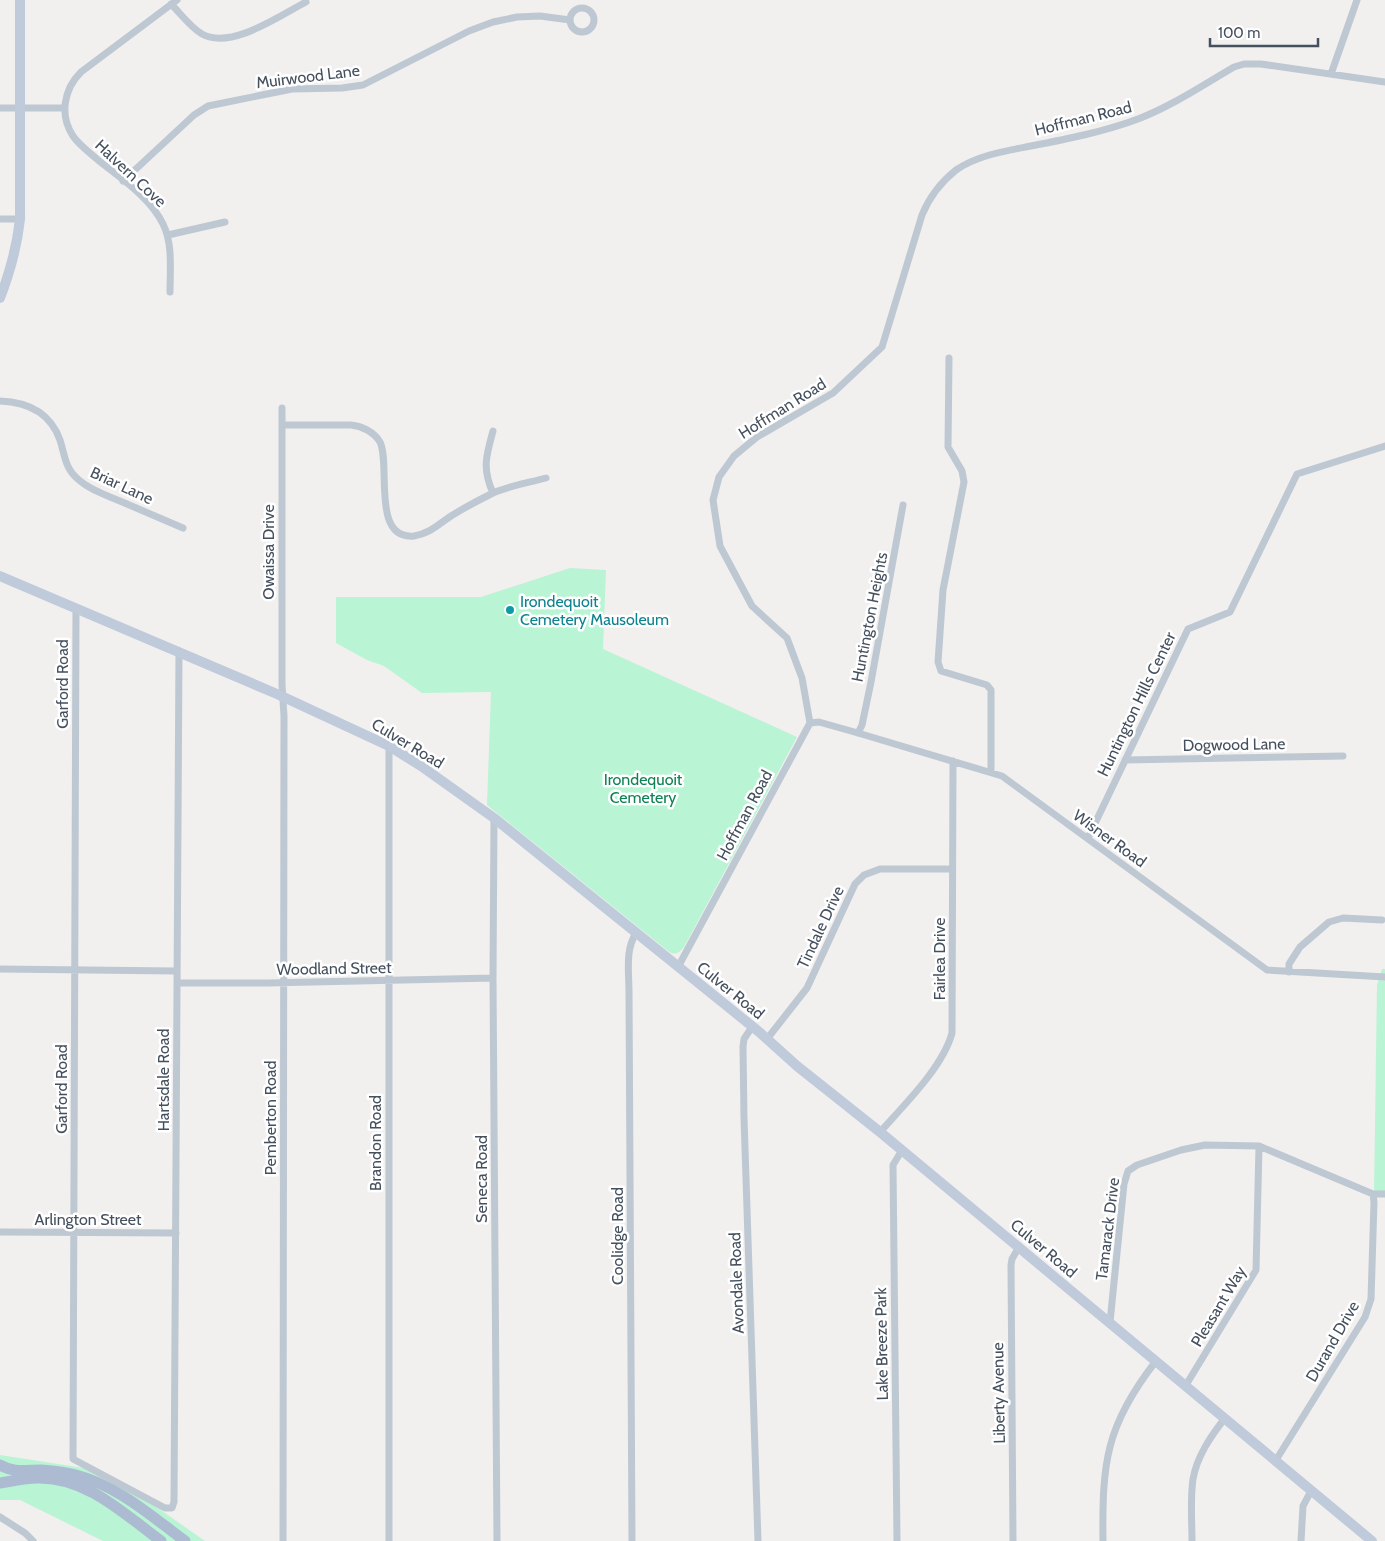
<svg xmlns="http://www.w3.org/2000/svg" width="1385" height="1541" font-family="Cabin,sans-serif">
<style>
.green{fill:#b9f4d4}
.lines{fill:none;stroke-linecap:round;stroke-linejoin:round}
.street{stroke:#bec8d2;stroke-width:7}
.secondary{stroke:#bfcada;stroke-width:10}
.primary{stroke:#acbbd1;stroke-width:11}
.culture-dot{fill:#0f9aa8;stroke:#fff;stroke-width:2}
.labels{text-anchor:middle;stroke-width:5;stroke-linejoin:round;paint-order:stroke}
.street-label{font-size:16px;fill:#45505e;stroke:#fff}
.culture-label{font-size:16px;fill:#0d838f;stroke:#fff;text-anchor:start}
.park-label{font-size:16px;fill:#0d8252;stroke:#fff}
</style>
<rect width="100%" height="100%" fill="#f2efef"/>
<path class="green" d="M570,568L606,570L603,649L797,737L684,947C679,953 675,956 668,951L487,805L491,692L422,693L384,666L367,660L336,643V597H481Z
M1382,969H1385V1194H1374L1377,985Z
M0,1455L84,1468L155,1506L205,1541H103L20,1500H0Z"/>
<g class="lines">
<path class="street" d="M171,4C181,14 190,27 202,34C231,50 279,16 306,2
M570 20a12 12 0 1 1 24 0a12 12 0 1 1-24 0Z
M1331,74L1357,0
M0,108H65
M123,181L194,115L208,106L292,89L342,88L363,85L469,31L493,22L517,17L540,16L570,20
M0,219H20
M168,235L225,222
M170,292C170,270 173,244 163,224C150,197 120,178 98,160C89,152 79,145 73,136C59,115 64,89 81,72L177,0
M949,358L948,447L962,471L964,482L943,590L938,662L941,671L987,685L991,690V772
M0,401C27,402 50,412 60,440C65,456 65,469 79,480C90,490 106,495 120,501C141,510 162,519 183,528
M282,408V685L284,716L283,1541
M283,425H351C362,426 374,432 380,442C391,465 371,540 414,536C429,534 439,524 451,516C464,508 477,501 491,494C507,486 528,483 546,478
M493,431C486,456 482,469 493,493
M76,608L73,1459L165,1508H172L174,1502L179,651
M810,723L819,722L858,733L1002,776L1267,970L1385,977
M858,733L862,725L871,682L903,505
M1125,760L1343,756
M494,818L493,978L497,1541
M1088,838L1188,629L1230,612L1297,474L1385,446
M678,967L810,723L802,678L787,638L752,606L720,546L713,500L719,477L734,456L757,437L833,393L882,347L922,215C929,198 941,182 956,170C978,155 1005,151 1031,146C1067,139 1103,132 1138,119C1172,106 1203,85 1234,67L1244,64H1261L1385,82
M0,969L176,971
M1289,972V964L1300,947L1329,922L1343,918L1382,920
M177,983H268L493,978
M752,1027L744,1039L743,1047L744,1118L758,1541
M767,1039L807,988L855,884L864,875L880,869H952
M880,1132C904,1105 943,1067 952,1033L953,761
M0,1232L176,1233
M1110,1322L1124,1184L1128,1171L1137,1165L1181,1150L1205,1145L1259,1146L1373,1194H1385
M1186,1385L1256,1270L1259,1146
M1276,1460L1365,1317L1371,1299L1374,1202L1373,1194
M0,1517L25,1533L33,1541
M389,1541V746
M632,1541L629,992C629,972 625,950 636,933
M897,1541L893,1165L902,1150
M1013,1541L1011,1265L1012,1259L1019,1247
M1103,1541C1102,1462 1106,1425 1156,1361
M1192,1541C1192,1521 1190,1499 1193,1479C1197,1456 1211,1436 1225,1418
M1301,1541L1303,1506L1311,1491"/>
<path class="secondary" d="M0,298C10,272 17,247 20,219V0
M0,576L277,694L389,746L421,766L494,818L758,1031L797,1066L880,1132L1372,1541"/>
<path class="primary" d="M0,1465C13,1473 26,1470 41,1470C53,1471 65,1472 76,1475C118,1486 151,1516 185,1541
M0,1483C13,1481 25,1478 38,1478C87,1477 124,1514 161,1541"/>
</g>
<circle class="culture-dot" cx="510" cy="610" r="5"/>
<g class="labels">
<g class="street-label">
<text transform="translate(308 76) rotate(-7)" y="6">Muirwood Lane</text>
<text transform="translate(1083 118) rotate(-14)" y="6">Hoffman Road</text>
<text transform="translate(131 173) rotate(43)" y="6">Halvern Cove</text>
<text transform="translate(782 408) rotate(-32)" y="6">Hoffman Road</text>
<text transform="translate(122 485) rotate(25)" y="6">Briar Lane</text>
<text transform="translate(268 552) rotate(-90)" y="6">Owaissa Drive</text>
<text transform="translate(869 617) rotate(-79)" y="6">Huntington Heights</text>
<text transform="translate(62 684) rotate(-90)" y="6">Garford Road</text>
<text transform="translate(1136 704) rotate(-64)" y="6">Huntington Hills Center</text>
<text transform="translate(408 743) rotate(31)" y="6">Culver Road</text>
<text transform="translate(1234 744) rotate(-1)" y="6">Dogwood Lane</text>
<text transform="translate(744 815) rotate(-62)" y="6">Hoffman Road</text>
<text transform="translate(1110 838) rotate(36)" y="6">Wisner Road</text>
<text transform="translate(820 927) rotate(-65)" y="6">Tindale Drive</text>
<text transform="translate(939 959) rotate(-90)" y="6">Fairlea Drive</text>
<text transform="translate(334 968) rotate(-1)" y="6">Woodland Street</text>
<text transform="translate(731 990) rotate(39)" y="6">Culver Road</text>
<text transform="translate(163 1080) rotate(-90)" y="6">Hartsdale Road</text>
<text transform="translate(61 1089) rotate(-90)" y="6">Garford Road</text>
<text transform="translate(270 1118) rotate(-90)" y="6">Pemberton Road</text>
<text transform="translate(375 1143) rotate(-90)" y="6">Brandon Road</text>
<text transform="translate(481 1179) rotate(-90)" y="6">Seneca Road</text>
<text x="88" y="1225">Arlington Street</text>
<text transform="translate(1107 1229) rotate(-83)" y="6">Tamarack Drive</text>
<text transform="translate(617 1236) rotate(-90)" y="6">Coolidge Road</text>
<text transform="translate(1044 1248) rotate(40)" y="6">Culver Road</text>
<text transform="translate(736 1283) rotate(-92)" y="6">Avondale Road</text>
<text transform="translate(1218 1306) rotate(-59)" y="6">Pleasant Way</text>
<text transform="translate(1332 1341) rotate(-60)" y="6">Durand Drive</text>
<text transform="translate(881 1344) rotate(-91)" y="6">Lake Breeze Park</text>
<text transform="translate(998 1393) rotate(-91)" y="6">Liberty Avenue</text>
</g>
<g class="culture-label">
<text x="520" y="607">Irondequoit<tspan x="520" dy="18">Cemetery Mausoleum</tspan></text>
</g>
<g class="park-label">
<text x="643" y="785">Irondequoit<tspan x="643" dy="18">Cemetery</tspan></text>
</g>
</g>
<path d="M1210 38v8h108v-8" fill="none" stroke="#45505e" stroke-width="2.5"/>
<text x="1218" y="38" font-size="15" fill="#45505e" stroke="#ffffff" stroke-width="4" paint-order="stroke">100 m</text>
</svg>
